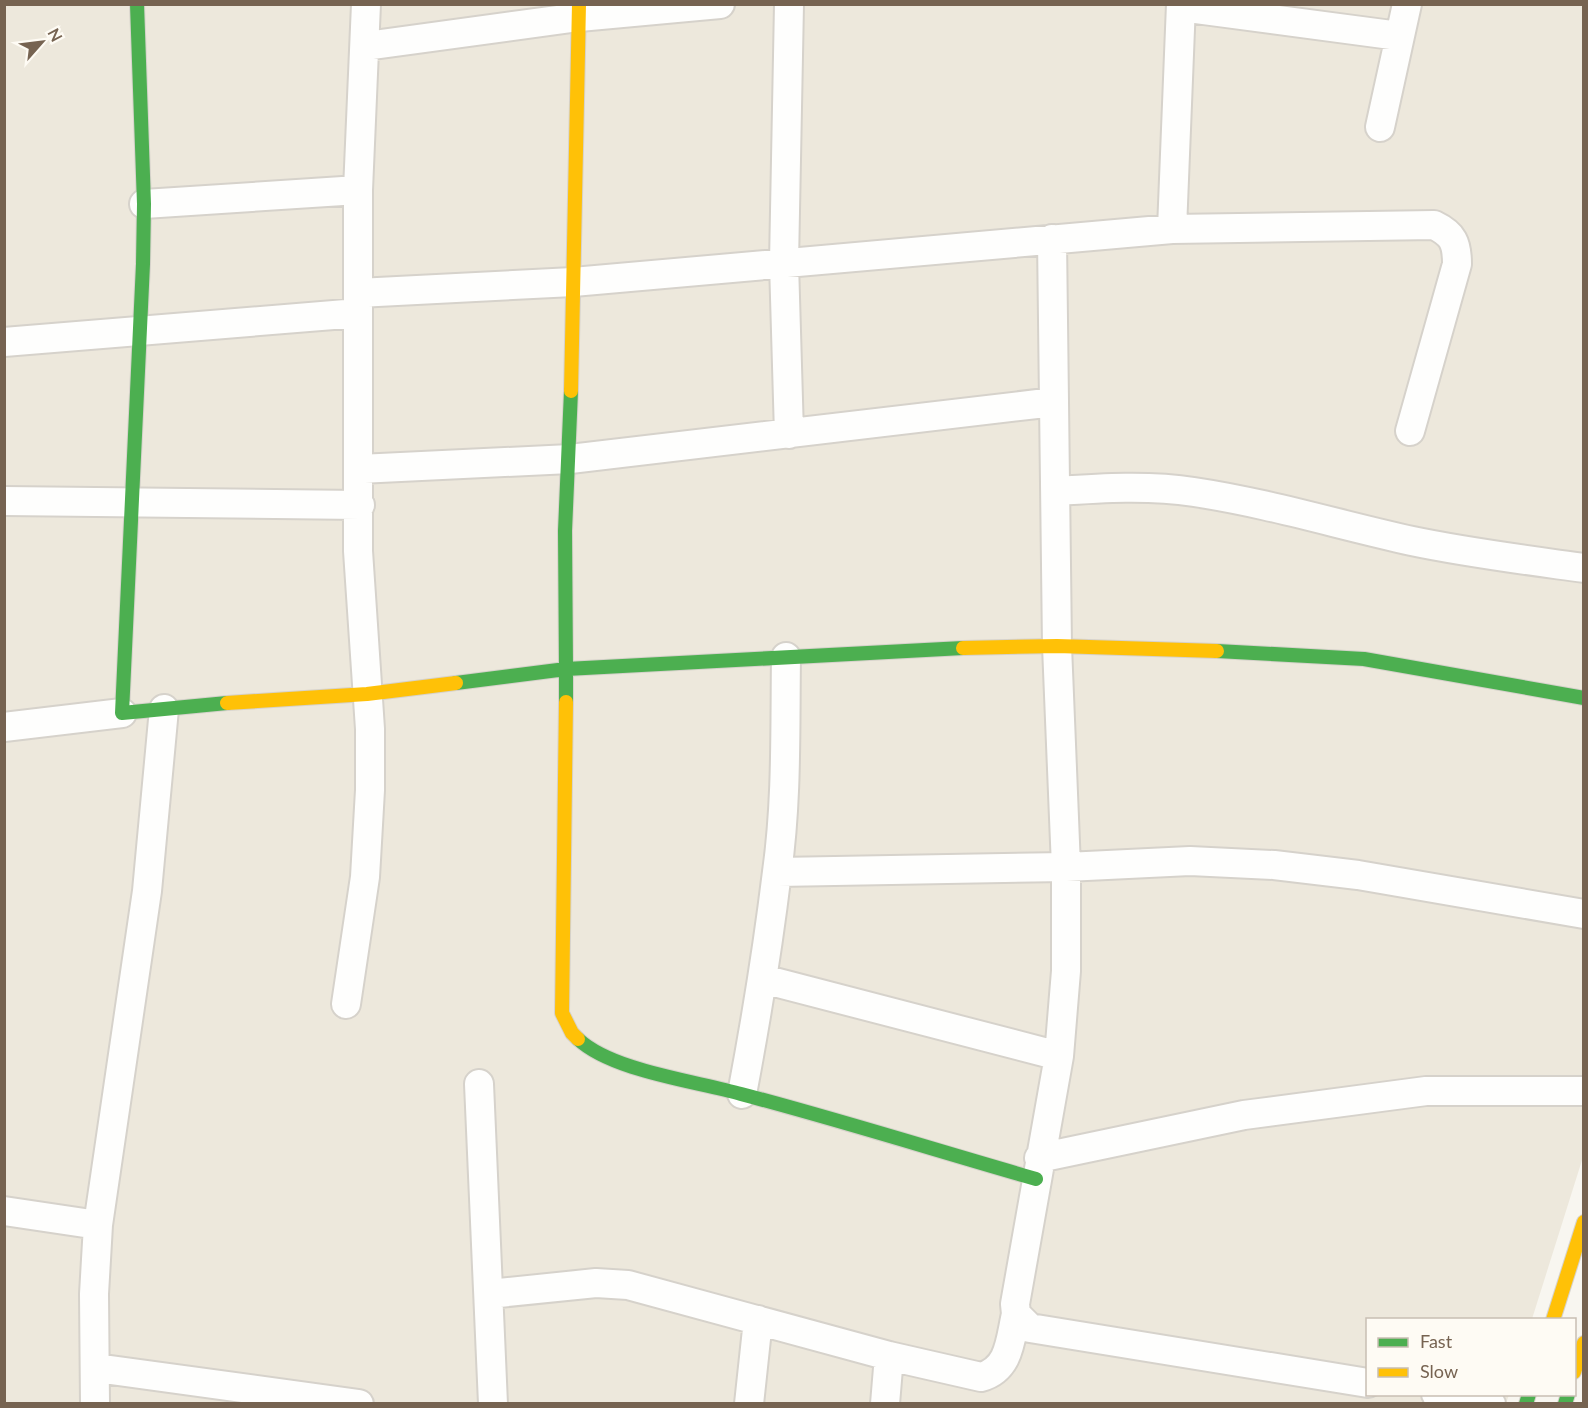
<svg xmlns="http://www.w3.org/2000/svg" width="1588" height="1408" font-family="Lato,sans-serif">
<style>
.residential{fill:#ede8dc}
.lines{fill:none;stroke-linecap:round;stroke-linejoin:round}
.street-casing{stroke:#d6d2cb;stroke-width:32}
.fast-casing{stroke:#d6d2cb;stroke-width:16}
.slow-casing{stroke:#d6d2cb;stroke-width:16}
.street{stroke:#fefefd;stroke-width:28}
.fast{stroke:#4caf50;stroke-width:14}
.slow{stroke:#ffc107;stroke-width:14}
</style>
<rect width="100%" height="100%" fill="#f8f6f0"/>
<path class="residential" d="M5,5H1583V1157L1532,1319L1368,1320V1394L1509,1395L1506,1403L5,1404Z"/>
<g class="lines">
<g class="street-casing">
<path id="street" d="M789,4L784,263L789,434
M1181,7L1399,36
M366,46L579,17L720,4
M1380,127L1407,4
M144,204L358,190
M1172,229L1181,4
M1052,239L1057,646L1066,867V971L1059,1056L1015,1304L1016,1314L1030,1328L1368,1383
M358,293L573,282L1172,229L1434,225C1453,234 1457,243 1457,264L1410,431
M4,342L358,313
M359,469L570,459L1054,402
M1057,491C1102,488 1149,485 1194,492C1268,503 1339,525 1412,541C1469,553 1526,560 1584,568
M4,501L360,505
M4,727L122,713
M778,872L1066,867L1190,861L1274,865L1358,875L1584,914
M763,979L1059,1056
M346,1004L365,877L370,790V729L358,551V190L366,4
M479,1084L493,1404
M742,1094C756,1020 768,946 777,872C787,801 785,729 786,657
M1039,1158L1244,1115L1426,1091H1584
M4,1211L98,1225
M489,1294L596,1283L628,1285L889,1356L981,1377C1010,1369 1010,1340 1016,1314
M96,1368L359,1404
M1436,1394L1491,1404
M95,1404L94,1294L98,1225L147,891L164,709
M749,1404L758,1320
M885,1404L889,1356"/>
</g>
<g class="fast-casing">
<path id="fast" d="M137,4L144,204L143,264L122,713L227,703
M1217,651L1364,659L1584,698
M456,683L566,669L565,531L571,391
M566,702V669L963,648
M578,1039C612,1071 695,1081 741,1094C840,1120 938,1151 1036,1179
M1526,1404L1529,1394
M1565,1404L1568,1394"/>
</g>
<g class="slow-casing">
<path id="slow" d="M571,391L579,4
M963,648L1057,646L1217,651
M566,702L562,1013L572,1033L578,1039
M227,703L367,694L456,683
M1553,1320L1584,1222
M1574,1372L1584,1343"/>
</g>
<use href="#street" class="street"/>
<use href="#fast" class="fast"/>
<use href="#slow" class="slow"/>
</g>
<rect width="1588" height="1408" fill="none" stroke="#766351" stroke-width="12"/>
<rect x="1366" y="1318" width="210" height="78" fill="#fefbf4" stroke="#c8beb3" stroke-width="1.5"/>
<rect x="1378" y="1338" width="30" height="9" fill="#4caf50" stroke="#c8beb3" stroke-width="1.5"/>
<text x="1420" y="1348" font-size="18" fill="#766351">Fast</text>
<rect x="1378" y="1368" width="30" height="9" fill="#ffc107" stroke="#c8beb3" stroke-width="1.5"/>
<text x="1420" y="1378" font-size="18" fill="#766351">Slow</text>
<g transform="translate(42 42) rotate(62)" stroke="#fefbf4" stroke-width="4.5" paint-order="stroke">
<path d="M0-4.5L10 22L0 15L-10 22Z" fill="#766351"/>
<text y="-9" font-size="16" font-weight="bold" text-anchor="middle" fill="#766351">N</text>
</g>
</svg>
